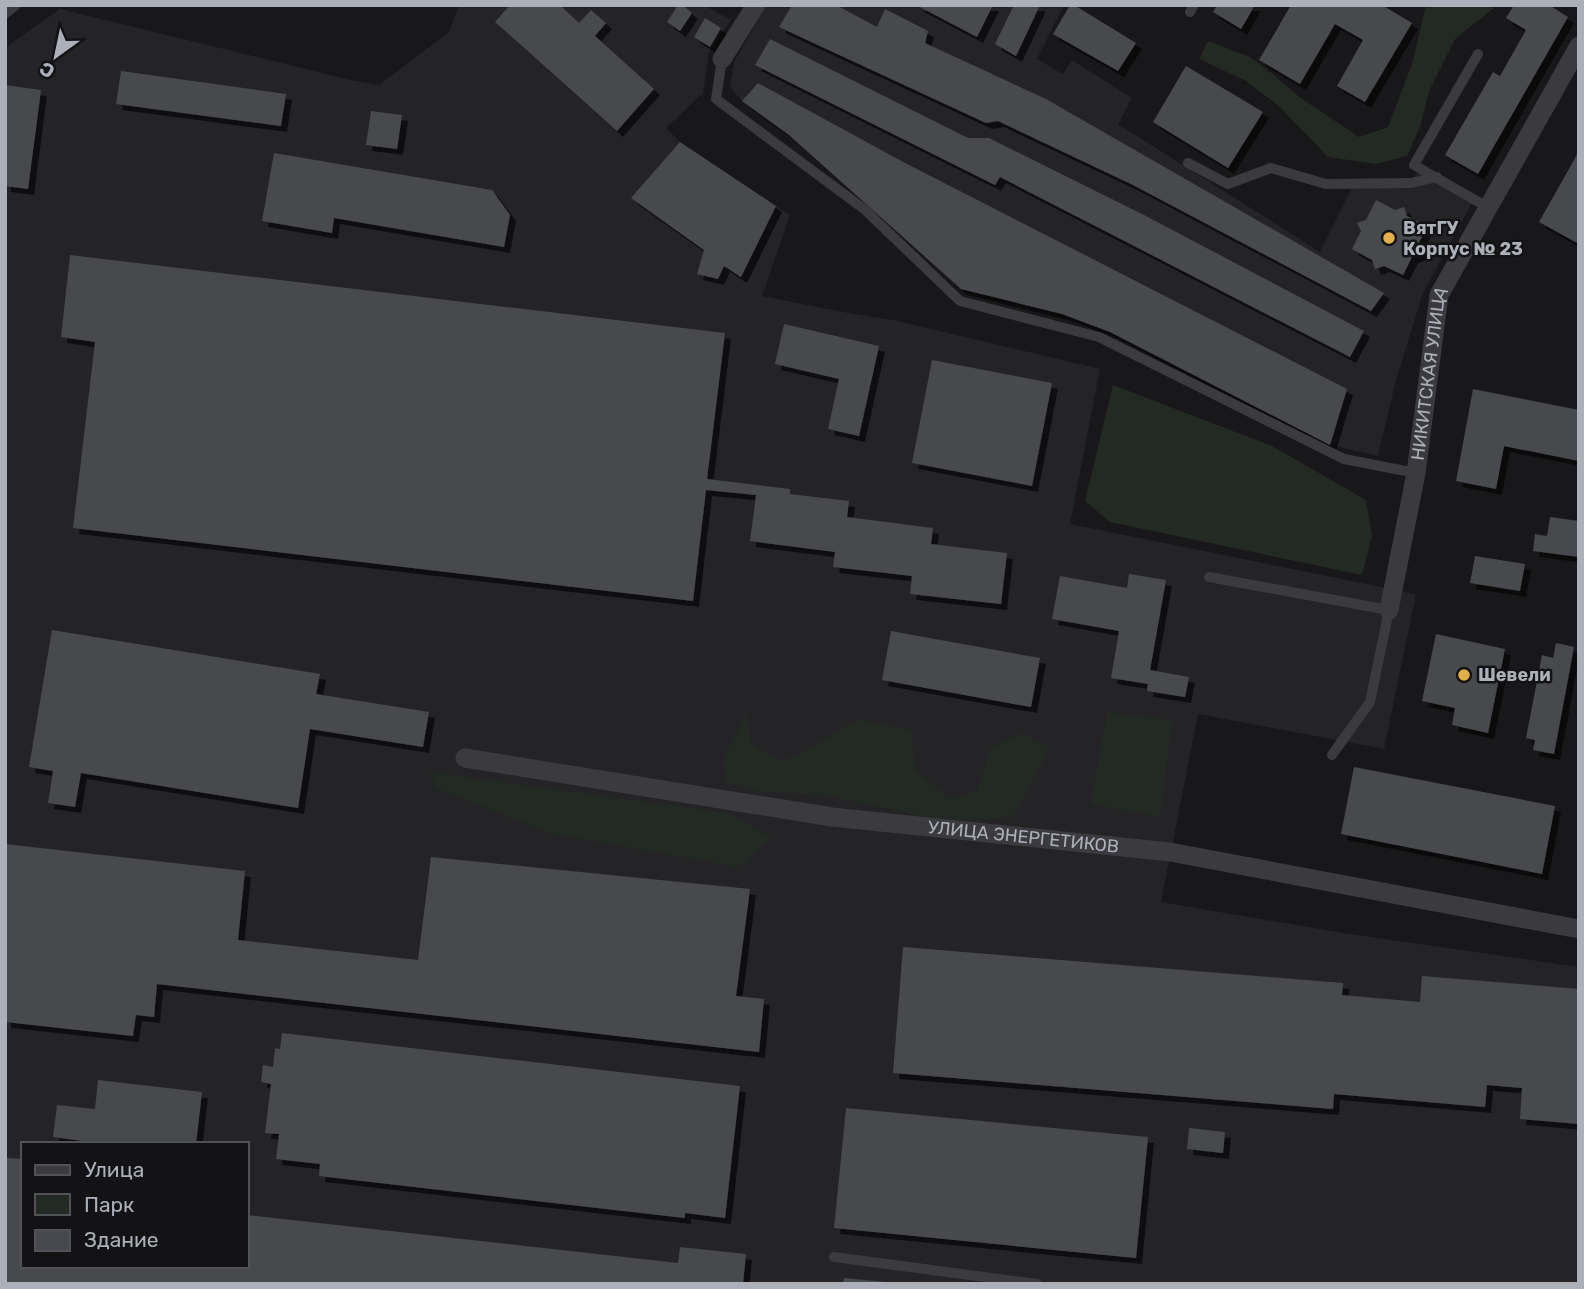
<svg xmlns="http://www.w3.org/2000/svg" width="1584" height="1289" font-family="Rubik,sans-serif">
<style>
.built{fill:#242427;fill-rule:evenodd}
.green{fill:#232a24}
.building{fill:#47484d;filter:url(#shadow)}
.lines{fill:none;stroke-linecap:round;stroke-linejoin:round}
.service{stroke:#3a3a3f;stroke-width:10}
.minor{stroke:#3a3a3f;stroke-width:19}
.poi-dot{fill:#e2b049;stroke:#131315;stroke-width:2.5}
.labels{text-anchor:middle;stroke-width:5;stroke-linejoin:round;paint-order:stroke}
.poi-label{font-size:18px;font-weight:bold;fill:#acb0b9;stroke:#131315;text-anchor:start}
.street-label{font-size:18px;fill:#acb0b9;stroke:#131315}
</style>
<defs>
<filter id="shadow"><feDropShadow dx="6" dy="6" stdDeviation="0" flood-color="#0009"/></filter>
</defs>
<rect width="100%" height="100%" fill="#18181a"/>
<path class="built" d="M459,5H704L731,20L709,52L703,93L666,128L680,142L790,215L762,296L843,312L893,320L1100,369L1070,524L1416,594L1384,749L1198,714L1161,902L1343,933L1579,967V1284H5V48L60,9L351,80L379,85L449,32ZM23,1144H247V1266H23Z
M767,5H1064L1037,59L1063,74L1072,60L1132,98L1118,124L1320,252L1354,184L1411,183L1420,168L1474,199L1423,293L1396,380L1378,456L1330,445L1110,332L1062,314L961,289L789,135L742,101L730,87L734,62Z"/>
<path class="green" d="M1426,5H1493L1494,8L1455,39L1429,91L1420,127L1407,156L1376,164L1328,157L1279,106L1246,81L1199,59L1208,41L1250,57L1274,75L1298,96L1359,137L1388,127L1412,64Z
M1113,385L1272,446L1366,500L1372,536L1362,575L1110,522L1085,501Z
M1107,712L1172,720L1160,817L1091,804Z
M747,713L751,743L779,761L799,755L858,719L911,730L915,770L950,799L977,791L991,748L1022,733L1050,748L1013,817L945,821L823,795L761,792L726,782L724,757Z
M430,772L729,813L772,838L737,867L549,833L436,788Z"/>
<path class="building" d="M510,5H560L579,23L591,10L606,23L595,36L654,89L617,131L495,22Z
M678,5H682L692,13L680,31L667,22Z
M792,5H836L877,27L885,9L928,31L925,43L1046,99L1384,293L1371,311L1133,185L998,121L986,123L779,27Z
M916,5H993L977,37Z
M1014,5H1040L1016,56L995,44Z
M1070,5H1074L1136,43L1118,71L1053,34Z
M1217,5H1255L1241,29L1213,12Z
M1291,5H1382L1412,23L1365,102L1337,86L1363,40L1335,24L1300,84L1259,60Z
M1514,5H1549L1568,17L1478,174L1445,155L1493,72L1500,76L1526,30L1506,18Z
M705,18L721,28L710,47L694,37Z
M770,39L968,138H989L1144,215L1364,331L1350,357L1000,177L995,185L755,65Z
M1186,66L1263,112L1228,168L1153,122Z
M121,71L286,94L281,126L116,104Z
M758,83L907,164L1347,389L1330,445L1110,332L1062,314L961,289L789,135L742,101Z
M5,85L41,90L28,189L5,186Z
M371,111L402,115L397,149L366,145Z
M680,142L776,206L741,277L724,266L718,279L697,274L704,250L631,198Z
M1579,151V244L1539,222Z
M274,153L492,190L510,215L504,247L334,218L332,233L262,221Z
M1376,200L1395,210L1404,207L1407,216L1427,226L1418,245L1421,254L1412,257L1403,275L1384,266L1375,269L1372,260L1352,249L1361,231L1357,223L1366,220Z
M70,255L725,333L707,479L790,489V494L849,501L847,517L933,528L931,544L1007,553L1001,604L910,594L912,576L833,567L835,552L750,541L756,495L706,490L693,601L73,528L95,342L61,337Z
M784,324L879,346L859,436L828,429L839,379L775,364Z
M932,360L1052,383L1032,486L912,463Z
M1473,389L1579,410V461L1504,446L1496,489L1456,481Z
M1550,517L1579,521V557L1533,551L1535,534L1547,536Z
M1475,556L1525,564L1520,591L1470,583Z
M1129,574L1166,580L1150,670L1189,677L1185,697L1147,691L1148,684L1111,678L1119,631L1052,619L1060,576L1127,588Z
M52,630L320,674L316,694L429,712L423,747L310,729L298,808L81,773L75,807L48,803L53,771L29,767Z
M891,631L1040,658L1031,707L882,680Z
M1436,634L1505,649L1488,733L1452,725L1455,708L1422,701Z
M1556,643L1574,647L1554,754L1533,750L1535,740L1526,738L1542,655L1553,658Z
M1354,767L1555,806L1542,874L1341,834Z
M5,844L245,871L238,940L418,960L431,857L750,889L736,996L764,999L759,1052L157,984L154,1017L136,1015L133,1036L5,1022Z
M903,947L1343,983L1342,995L1420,1002L1422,976L1579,989V1124L1520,1119L1522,1088L1487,1085L1485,1107L1334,1094L1333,1109L893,1073Z
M282,1033L740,1086L725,1218L685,1213V1218L319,1176L320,1164L276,1159L279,1134L265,1133L271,1084L261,1082L263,1065L273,1067L275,1048L280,1049Z
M98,1080L202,1092L196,1144H105L53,1137L57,1105L95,1109Z
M846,1108L1148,1137L1136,1258L834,1228Z
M1189,1128L1225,1132L1223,1153L1187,1149Z
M5,1158L23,1159V1266H247V1215L678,1263L680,1247L746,1254L743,1284H5Z
M844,1278L886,1282V1284H843Z"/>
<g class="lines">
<path class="service" d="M1190,12L1194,5
M5,14L16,5
M1478,54L1414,165L1489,208
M722,59L716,99L864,209L960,301L1099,337L1344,459L1416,473
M1188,163L1228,184L1271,168L1326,184L1411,183L1437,177
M1209,577L1389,610L1370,702L1332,755
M834,1257L1037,1284"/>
<g class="minor">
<path d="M722,59L756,5"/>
<path id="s1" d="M1389,610L1416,473L1439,295L1579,46"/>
<path id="s2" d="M465,758L832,817L1170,852L1579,929"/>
</g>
</g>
<g class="poi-dot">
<circle cx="1389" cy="238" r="7"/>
<circle cx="1464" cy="675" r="7"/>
</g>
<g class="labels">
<g class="poi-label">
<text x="1403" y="234">ВятГУ<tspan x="1403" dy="21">Корпус № 23</tspan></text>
<text x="1478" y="681">Шевели</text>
</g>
<g class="street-label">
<text dy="6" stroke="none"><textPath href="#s1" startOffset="240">НИКИТСКАЯ УЛИЦА</textPath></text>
<text dy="6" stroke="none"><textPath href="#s2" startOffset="564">УЛИЦА ЭНЕРГЕТИКОВ</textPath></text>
</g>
</g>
<rect width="1584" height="1289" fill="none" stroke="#acb0b9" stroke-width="14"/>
<rect x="21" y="1142" width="228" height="126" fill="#131315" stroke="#505257" stroke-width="2"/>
<rect x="35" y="1165" width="35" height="10" fill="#3a3a3f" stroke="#505257" stroke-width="2"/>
<text x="84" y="1177" font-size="21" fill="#acb0b9">Улица</text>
<rect x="35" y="1194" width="35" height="21" fill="#232a24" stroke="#505257" stroke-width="2"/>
<text x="84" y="1212" font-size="21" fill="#acb0b9">Парк</text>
<rect x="35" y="1230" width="35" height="21" fill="#47484d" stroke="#505257" stroke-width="2"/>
<text x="84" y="1247" font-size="21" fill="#acb0b9">Здание</text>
<g transform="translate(56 56) rotate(213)" stroke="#131315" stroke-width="5" paint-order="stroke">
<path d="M0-5L12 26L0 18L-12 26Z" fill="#acb0b9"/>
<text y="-10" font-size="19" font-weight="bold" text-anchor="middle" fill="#acb0b9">С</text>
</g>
</svg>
